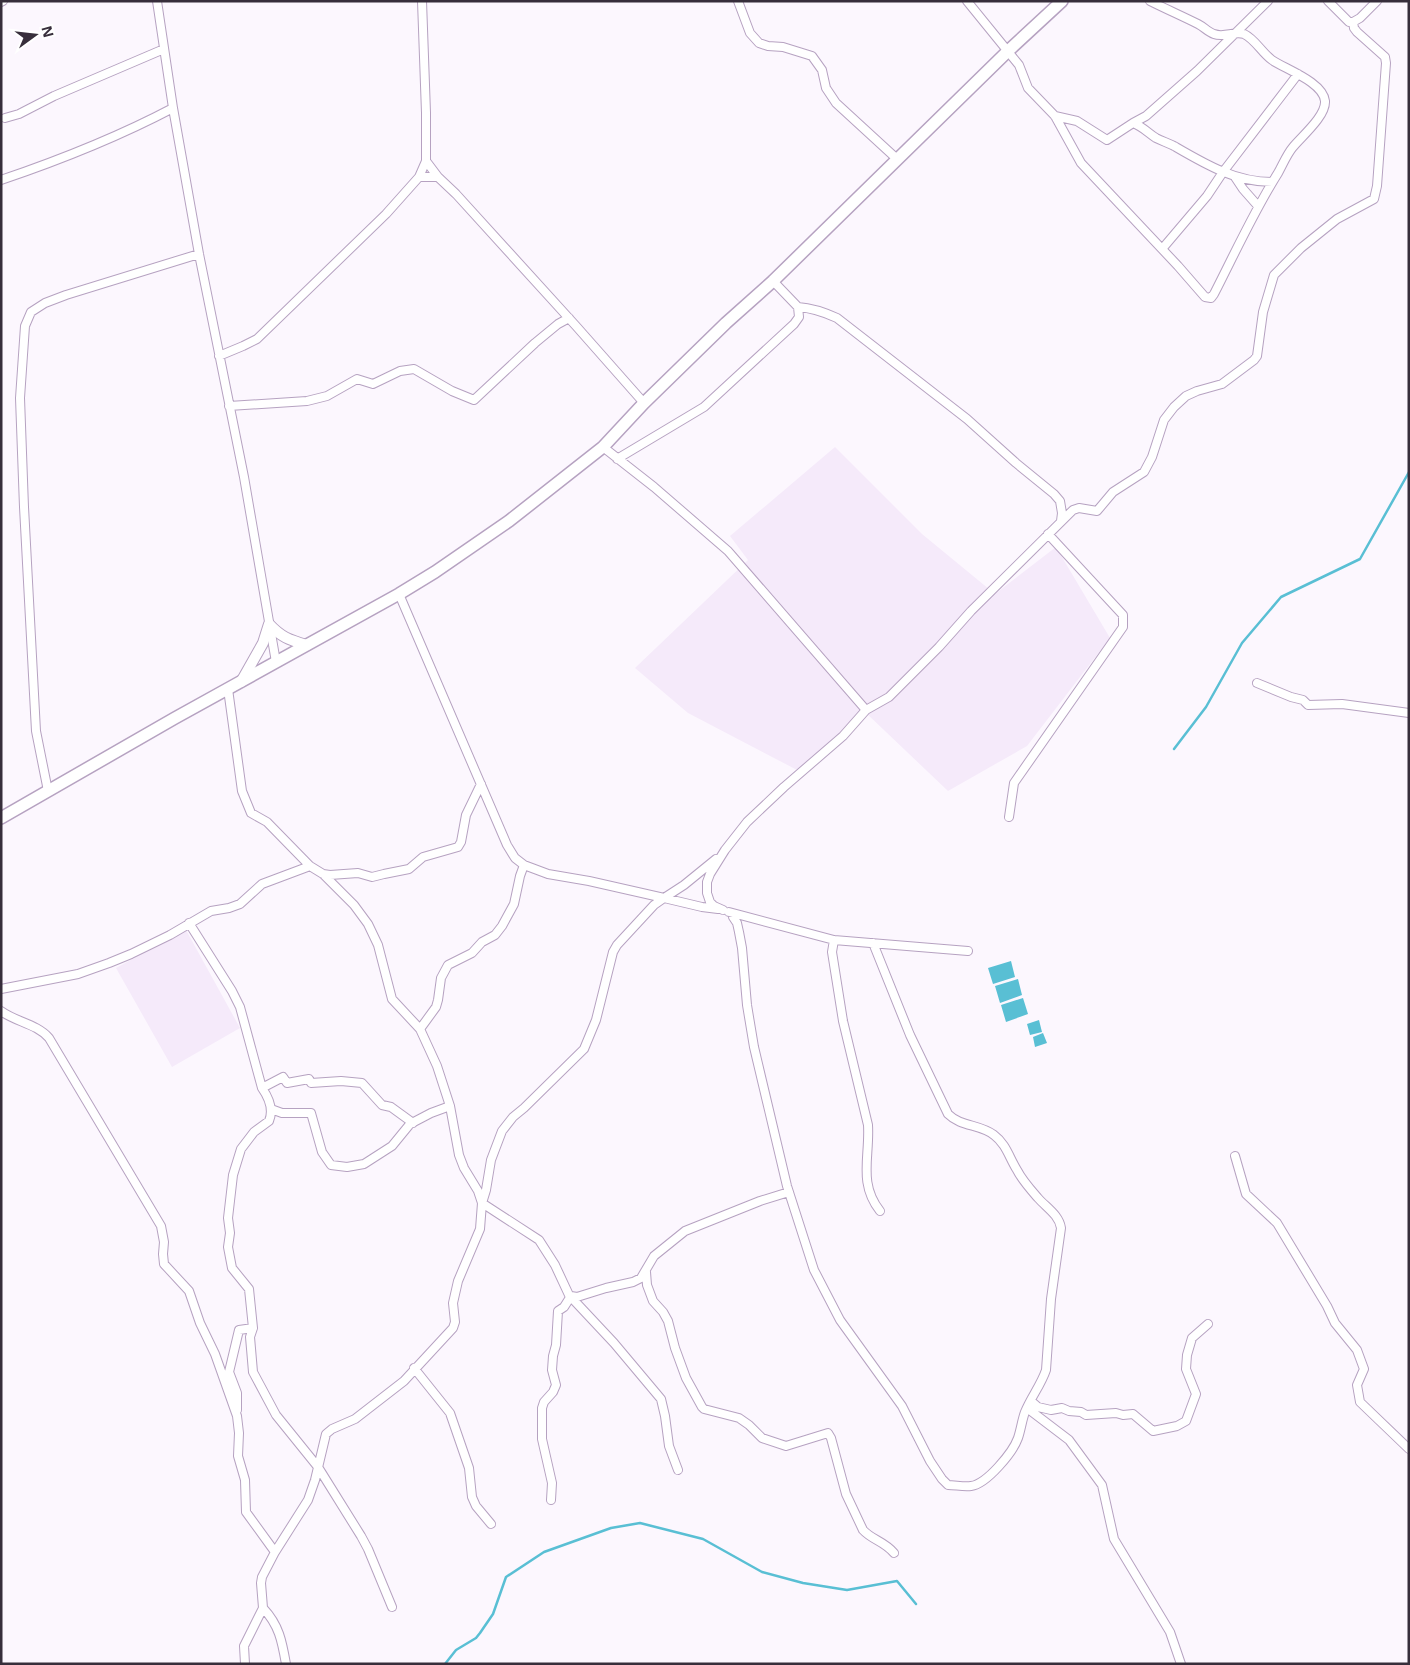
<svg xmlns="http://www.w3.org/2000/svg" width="1410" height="1665" font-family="'Open Sans',sans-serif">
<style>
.built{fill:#f5eafa}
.water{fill:#59bfd4}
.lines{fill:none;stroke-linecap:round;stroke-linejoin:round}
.stream{stroke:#59bfd4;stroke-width:2.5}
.minor-casing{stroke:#b6a2c1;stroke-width:10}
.tertiary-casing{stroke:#b6a2c1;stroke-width:12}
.secondary-casing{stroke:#b6a2c1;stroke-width:14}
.minor{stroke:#fff;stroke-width:8}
.tertiary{stroke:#fff;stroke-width:10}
.secondary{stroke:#fff;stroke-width:11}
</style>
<rect width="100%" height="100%" fill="#fcf7fe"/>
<path class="built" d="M835,447L922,534L995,594L1056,547L1110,638L1027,746L948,791L864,711L799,771L688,713L635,668L748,560L730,536Z
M186,930L240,1028L172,1067L116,968Z"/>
<path class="water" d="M1011,961L1015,977L993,984L988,968Z
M1018,979L1022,995L1000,1003L995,986Z
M1023,998L1028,1014L1006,1022L1001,1005Z
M1039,1020L1042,1032L1030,1035L1027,1024Z
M1043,1033L1047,1043L1035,1047L1033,1037Z"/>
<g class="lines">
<path class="stream" d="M1174,749L1206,707L1242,643L1281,597L1360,559L1409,472
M445,1664L456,1650L476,1638L480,1633L493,1614L506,1577L544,1552L611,1528L640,1523L703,1539L762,1572L803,1583L847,1590L897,1581L916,1604"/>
<g class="minor-casing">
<path id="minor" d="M157,1L173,108L199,254L244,477L276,662
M738,1L750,33L759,43L768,46L783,47L812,56L822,70L826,88L836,103L897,159
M967,1L1019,65L1028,88L1055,116L1081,163L1178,266L1205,297L1211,298L1214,294C1235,253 1254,211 1278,173C1283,164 1287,154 1293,147C1302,136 1326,116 1325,101C1323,82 1285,69 1272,60C1262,53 1255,39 1244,34C1234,31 1224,38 1214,34C1208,32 1204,27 1198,24C1182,16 1166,9 1150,1
M1328,1L1349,22H1353L1360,18L1377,1
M1,2L3,1
M1055,116L1077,121L1107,140L1133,123C1142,126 1148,133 1156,138C1162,141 1168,143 1174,146C1205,164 1235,182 1272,182
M5,118L19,114L54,96L164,49
M1133,123L1146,116L1197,71L1268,1
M426,161L438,177L456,194L576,326L644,403
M419,177H438
M1235,177L1243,189L1258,206
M1,180C60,160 118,137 173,108
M1162,249L1207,196L1223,172L1298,74
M773,281L798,307C812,308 824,312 837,318L967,419L1016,463L1054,494L1060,501L1062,513L1061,521
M219,356L243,346L257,339L386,214L419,177L426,161V113L422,1
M229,406L307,401L327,396L357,379L373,384L400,371L414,369L452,391L474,400L535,343L558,324L569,318
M603,447L654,487L728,551L866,710
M617,459L704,407L794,324L799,317L798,307
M399,594L507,845L515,858L524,865L548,874L589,881L664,898L684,885L716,859
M1257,683L1291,697L1303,700L1308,705L1342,704L1409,713
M228,689L242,791L251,813L267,822L310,866L323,874L354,905L368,924L378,945L392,999L420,1029L437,1066L450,1106L459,1155L464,1168L478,1191L482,1203L480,1229L458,1281L453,1303L455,1322L453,1328L404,1381L355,1419L332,1429L326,1434L315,1480L308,1500L275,1552L262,1577L261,1583L263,1608L244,1646L245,1664
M48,791L36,731L24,507L20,398L25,326L31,312L45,303L66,295L199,254
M1009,817L1014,783L1123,627V615L1048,534
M323,874L330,875L358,873L372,877L384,874L409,869L423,857L458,847L461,842L466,815L481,784
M723,910L714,906L710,902L707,893V882L710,874L725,850L747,822L784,787L843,736L866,710L889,697L939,647L971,611L1073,510L1079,508L1097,511L1113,492L1144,472L1152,457L1164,420L1174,407L1186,396L1197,391L1222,384L1254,360L1257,356L1263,312L1274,275L1301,248L1337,219L1374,199L1377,186L1386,63L1385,57L1357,32L1354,28L1353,22
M729,912L834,940L968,951
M733,914V917L737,923L739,932L742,948L747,1005L754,1047L787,1186L814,1270L840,1320L902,1406L930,1461L942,1479L948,1485C955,1485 964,1487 971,1486C987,1484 1013,1452 1018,1438C1021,1429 1022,1420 1025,1412C1031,1397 1041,1385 1046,1370L1051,1299L1061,1228C1059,1215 1047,1208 1038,1198C1031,1190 1022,1180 1017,1170C1009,1157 1006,1144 994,1135C980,1124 961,1127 948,1114L910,1035L873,943
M189,923L232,991L240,1007L262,1088C269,1098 274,1109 269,1121L254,1132L241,1149L233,1175L228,1218L230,1233L228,1247L232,1268L249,1289L253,1328L250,1337L253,1372L276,1415L318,1467L361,1536L368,1549L392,1607
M834,940L832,952L843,1021L868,1125C870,1157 858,1183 880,1211
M1,989L78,974L109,963L131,954L170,935L211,911L229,908L240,904L262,884L310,866
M1,1011C16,1022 37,1024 49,1038L161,1226L164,1242L163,1254L164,1264L189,1291L200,1323L215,1354L237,1416L239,1433L238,1456L245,1480L246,1512L275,1552
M420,1029L436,1007L438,1000L441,978L448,965L472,953L482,942L495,935L502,926L514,904L520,876L524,865
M262,1088L283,1077L287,1083L309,1079L311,1083L341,1081L362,1083L382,1105L391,1107L413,1123
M271,1109L282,1113H311L322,1152L331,1165L347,1167L364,1164L392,1146L410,1124L431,1113L450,1106
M1235,1156L1246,1194L1277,1223L1327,1306L1335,1323L1357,1350L1364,1369L1357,1385L1360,1402L1409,1449
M482,1203L486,1190L491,1160L502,1131L513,1117L524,1108L584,1049L596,1020L613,952L617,945L654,905L664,898L702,907L718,909
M482,1203L539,1240L555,1265L569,1295L614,1343L661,1399L665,1416L669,1446L678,1470
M646,1272L647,1285L653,1301L663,1312L668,1321L675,1348L686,1378L702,1407L704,1409L739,1418L749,1425L762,1438L786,1446L828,1433L831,1438L846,1494L863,1530C872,1540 884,1541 894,1553
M571,1296L577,1297L606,1288L633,1282L641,1278L654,1256L685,1231L760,1201L789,1192
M414,1368L450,1413L469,1468L472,1497L476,1506L491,1524
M1031,1401L1038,1407L1051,1410L1062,1408L1069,1411L1081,1412L1086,1415L1116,1413L1123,1415L1133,1414L1153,1431L1177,1426L1186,1421L1196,1394L1186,1369L1187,1355L1192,1338L1208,1324
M1027,1408L1069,1440L1102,1485L1114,1539L1170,1632L1181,1664
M237,1410V1393L229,1372L239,1330L253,1328
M551,1500L552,1483L542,1439V1408L544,1402L553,1392L556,1385L552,1370L553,1356L556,1345L558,1311L564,1307L571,1296
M263,1608C279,1625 282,1641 286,1664"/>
</g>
<g class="tertiary-casing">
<path id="tertiary" d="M241,682L263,643L269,624C281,637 289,640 307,645"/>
</g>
<g class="secondary-casing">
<path id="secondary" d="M1,818L175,718L399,594L435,572L509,521L603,447L644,403L726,323L773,281L1008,51L1062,1"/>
</g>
<use href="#minor" class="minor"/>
<use href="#tertiary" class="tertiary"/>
<use href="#secondary" class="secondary"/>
</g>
<rect width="1410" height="1665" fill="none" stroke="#372e3b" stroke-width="5"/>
<g transform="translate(35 35) rotate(75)" stroke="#ffffff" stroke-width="4" paint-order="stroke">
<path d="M0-4L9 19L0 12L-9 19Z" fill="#372e3b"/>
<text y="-8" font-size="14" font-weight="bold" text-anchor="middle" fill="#372e3b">N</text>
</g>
</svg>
